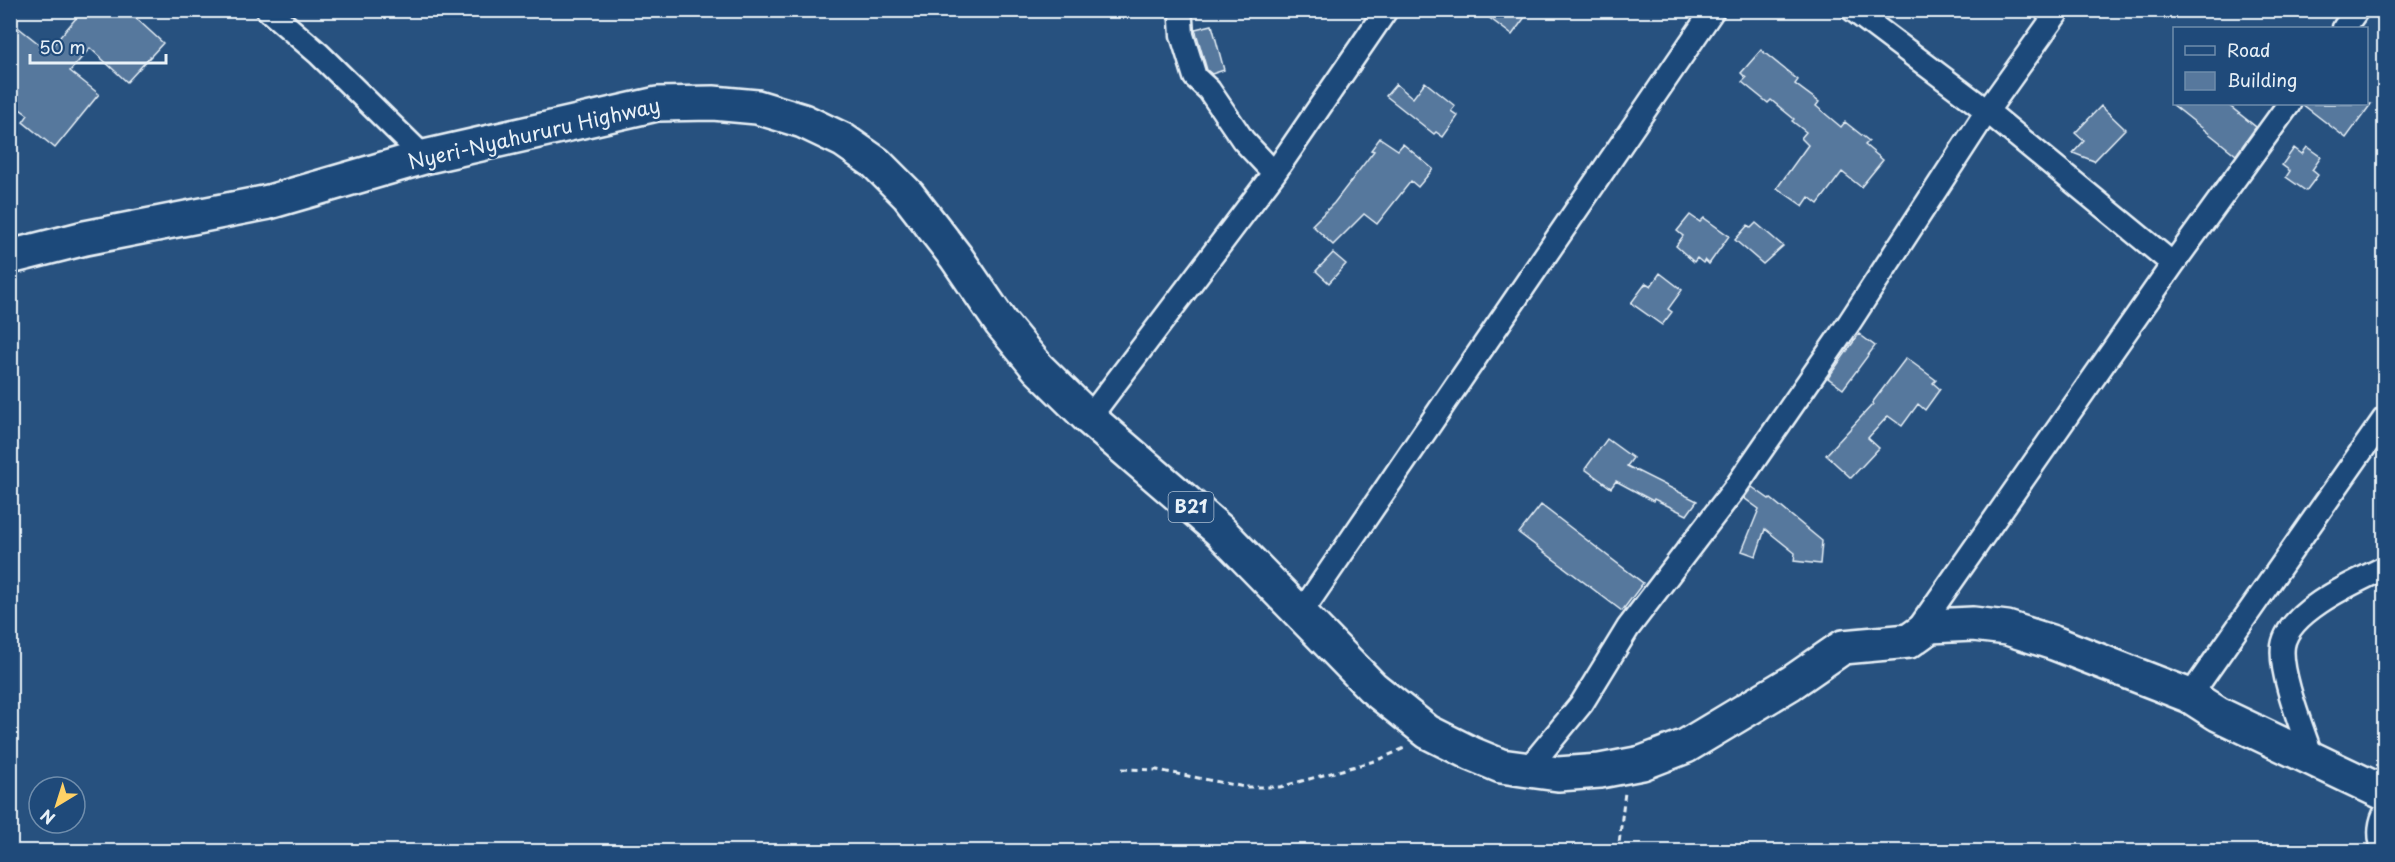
<svg xmlns="http://www.w3.org/2000/svg" width="2395" height="862" font-family="'Playpen Sans',sans-serif">
<style>
.building{fill:#57789d;stroke:#e8f1f8;stroke-width:1.5}
.lines{fill:none;stroke-linecap:round;stroke-linejoin:round}
.minor-casing{stroke:#e8f1f8;stroke-width:27}
.highway-casing{stroke:#e8f1f8;stroke-width:38}
.path{stroke:#e8f1f8;stroke-width:3;stroke-dasharray:6 4.5;stroke-linecap:butt}
.minor{stroke:#1f4a7a;stroke-width:22}
.highway{stroke:#1f4a7a;stroke-width:33}
.labels{text-anchor:middle;stroke-width:5;stroke-linejoin:round;paint-order:stroke}
.shield{fill:#1f4a7a;stroke:#acbfd2;stroke-width:1.5}
.shield-label{font-size:18px;font-weight:bold;fill:#e8f1f8}
.street-label{font-size:20px;fill:#e8f1f8;stroke:#1f4a7a}
</style>
<rect width="100%" height="100%" fill="#27517f"/>
<filter id="ink" filterUnits="userSpaceOnUse"><feTurbulence type="fractalNoise" baseFrequency=".0167" numOctaves="2"/><feDisplacementMap in="SourceGraphic" scale="12" xChannelSelector="R" yChannelSelector="G"/><feConvolveMatrix kernelMatrix="1 2 1 2 8 2 1 2 1" color-interpolation-filters="sRGB"/></filter>
<g filter="url(#ink)">
<path class="building" d="M83,10H127L163,43L127,82L90,48L70,71L99,94L55,148L23,122L28,115L10,102V21L48,51Z
M1479,10H1517L1525,17L1512,35Z
M1212,25L1224,70L1212,74L1207,70L1195,29Z
M1761,50L1798,80L1795,84L1819,102L1816,106L1841,127L1845,122L1869,141L1865,145L1883,160L1861,187L1842,172L1818,204L1809,197L1803,206L1777,188L1808,145L1801,138L1806,132L1792,121L1794,119L1771,100L1768,103L1742,82L1746,78L1741,73Z
M1425,82L1455,106L1451,111L1458,116L1443,137L1436,132L1434,134L1386,96L1396,84L1413,98Z
M2172,104H2227L2256,127L2236,155Z
M2302,104H2371L2346,138Z
M2101,106L2125,129L2094,161L2073,153L2084,141L2075,133Z
M1380,138L1398,150L1403,144L1433,169L1418,187L1411,181L1377,224L1364,214L1333,245L1312,225L1334,203L1374,151L1371,150Z
M2307,147L2321,157L2312,170L2318,175L2306,191L2286,177L2290,171L2282,165L2294,148L2302,154Z
M1690,215L1700,222L1704,218L1729,236L1709,264L1705,260L1703,263L1697,258L1694,262L1676,246L1683,236L1677,231Z
M1756,223L1783,246L1763,264L1735,240L1748,225L1751,228Z
M1333,253L1346,264L1329,283L1316,271Z
M1660,273L1682,290L1668,309L1672,312L1662,325L1631,303L1646,283L1651,286Z
M1859,334L1875,346L1843,389L1828,378Z
M1906,358L1936,380L1933,383L1940,389L1925,410L1918,404L1902,426L1888,416L1868,438L1879,448L1851,478L1826,455L1873,404L1872,403Z
M1607,439L1633,458L1627,466L1697,501L1687,515L1654,499L1653,501L1616,481L1611,488L1585,469Z
M1752,487L1769,499L1770,498L1822,541L1820,564L1794,561L1795,553L1765,529L1756,556L1742,551L1759,509L1744,498Z
M1541,505L1643,583L1622,611L1519,533Z"/>
<g class="lines">
<g class="minor-casing">
<path id="minor" d="M268,10L319,54L424,157
M1853,10L1987,111L2173,264
M1181,20L1182,35L1195,77L1209,90L1243,140L1274,173
M2344,28L2357,10
M1089,418L1275,172L1386,10
M1301,613L1713,10
M1914,635L2173,264L2289,104
M2190,696L2384,419
M2313,761C2304,733 2279,673 2283,646C2288,611 2355,582 2384,568
M1527,770L1582,703L1628,628L1735,488L1849,323L1987,111L2059,10
M2384,815C2379,826 2379,839 2384,850"/>
</g>
<g class="highway-casing">
<path id="highway" d="M10,257L85,238L269,202L424,157L657,104L713,103L757,107L803,121L843,140L876,163L908,195L956,257L1001,323L1038,368L1089,418L1219,530L1372,687L1428,732L1472,754L1501,766L1558,774L1600,771L1642,763L1686,746L1791,683L1843,647L1909,641L1930,626L1973,624L2007,628L2054,643L2190,696L2218,714L2384,793"/>
</g>
<path class="path" d="M1122,769L1157,770L1245,787H1280L1378,760L1407,747
M1618,852L1625,792"/>
<use href="#minor" class="minor"/>
<use href="#highway" class="highway"/>
</g>
</g>
<g class="labels">
<rect class="shield" x="1168.5" y="492" width="45" height="30" rx="4.5"/>
<g class="shield-label">
<text x="1191" y="513">B21</text>
</g>
<g class="street-label">
<text transform="translate(534 134) rotate(-13)" y="7">Nyeri-Nyahururu Highway</text>
</g>
</g>
<rect width="2395" height="862" fill="none" stroke="#1f4a7a" stroke-width="36"/>
<rect x="18" y="18" width="2359" height="826" fill="none" stroke="#e8f1f8" stroke-width="2" filter="url(#ink)"/>
<rect x="2173" y="27" width="195" height="78" fill="#1f4a7a" stroke="#6f8dac" stroke-width="1.5"/>
<rect x="2185" y="46" width="30" height="9" fill="#1f4a7a" stroke="#6f8dac" stroke-width="1.5"/>
<text x="2227" y="57" font-size="18" fill="#e8f1f8">Road</text>
<rect x="2185" y="72" width="30" height="18" fill="#57789d" stroke="#6f8dac" stroke-width="1.5"/>
<text x="2227" y="87" font-size="18" fill="#e8f1f8">Building</text>
<g transform="translate(57 805) rotate(218)"><circle r="28" fill="#1f4a7a" stroke="#6f8dac" stroke-width="1.5"/>
<path d="M0-4.5L10 22L0 15L-10 22Z" fill="#ffd166"/>
<text y="-9" font-size="16" font-weight="bold" text-anchor="middle" fill="#e8f1f8">N</text>
</g>
<path d="M30 54v9h136v-9" fill="none" stroke="#e8f1f8" stroke-width="3"/>
<text x="39" y="54" font-size="18" fill="#e8f1f8" stroke="#1f4a7a" stroke-width="4.5" paint-order="stroke">50 m</text>
</svg>
